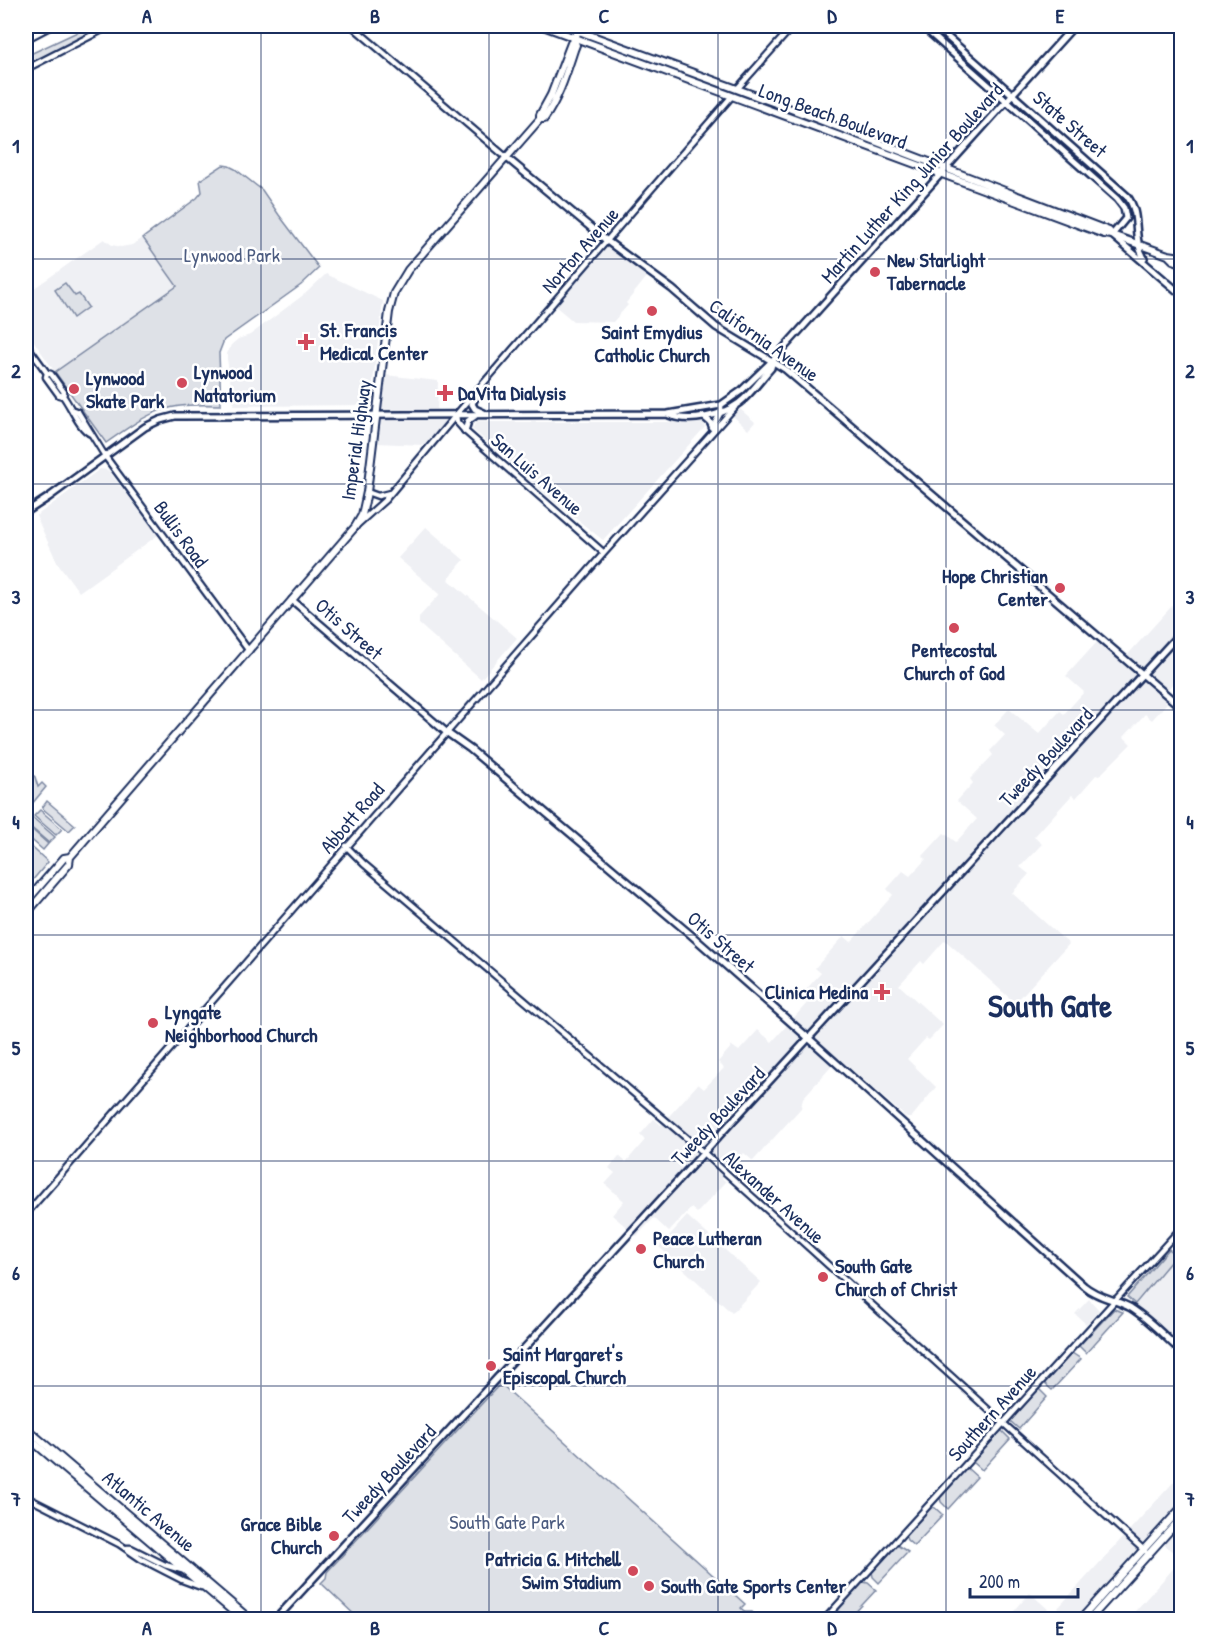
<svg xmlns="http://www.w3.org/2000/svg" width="1207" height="1645" font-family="'Patrick Hand',sans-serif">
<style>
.built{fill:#eff0f4}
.green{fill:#dee1e7;stroke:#7c88a2;stroke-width:1.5}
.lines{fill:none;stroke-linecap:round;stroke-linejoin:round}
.tertiary-casing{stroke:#1b2f5e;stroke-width:9}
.secondary-casing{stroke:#1b2f5e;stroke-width:10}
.primary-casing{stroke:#1b2f5e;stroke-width:10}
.motorway-casing{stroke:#1b2f5e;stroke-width:11}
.tertiary{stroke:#fff;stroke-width:4.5}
.secondary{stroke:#fff;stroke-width:5}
.primary{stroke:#fff;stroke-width:6}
.motorway{stroke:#fff;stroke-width:7}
.tram{stroke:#1b2f5e;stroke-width:1.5}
.grid{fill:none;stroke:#1b2f5e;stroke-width:1.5;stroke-opacity:0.55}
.poi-dot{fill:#d1495b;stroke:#fff;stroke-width:2}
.labels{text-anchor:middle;stroke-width:5;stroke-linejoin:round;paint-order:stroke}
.street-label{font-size:20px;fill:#1b2f5e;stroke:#fff}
.park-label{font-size:20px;fill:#4c5c80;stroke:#fff}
.poi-label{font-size:20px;font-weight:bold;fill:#1b2f5e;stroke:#fff;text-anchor:start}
.town-label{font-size:32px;font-weight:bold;fill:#1b2f5e;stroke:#fff}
.neatline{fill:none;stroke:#1b2f5e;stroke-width:2}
.grid-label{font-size:20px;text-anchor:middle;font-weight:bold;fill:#1b2f5e}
</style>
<rect width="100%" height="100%" fill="#fff"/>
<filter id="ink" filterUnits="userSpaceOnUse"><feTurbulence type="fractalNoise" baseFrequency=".0167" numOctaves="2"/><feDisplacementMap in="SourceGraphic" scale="12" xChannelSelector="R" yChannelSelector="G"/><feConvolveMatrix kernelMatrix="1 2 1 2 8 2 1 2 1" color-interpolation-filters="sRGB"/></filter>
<g filter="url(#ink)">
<path class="built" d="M143,238L177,285L55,372L26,330V294L104,239L112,245L121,247L132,245Z
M607,242L650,273L626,303L628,305L613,322L573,321L554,305Z
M326,274L383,301L370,405L234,406L227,359V354L231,345L238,339L250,335L306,293Z
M385,375L438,381L437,418H448L424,445L376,443Z
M740,409L755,422L748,430L733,416Z
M476,422H703L705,427L603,540L556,503L472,429Z
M100,469L108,470L158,535L79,592L57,562L36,516Z
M426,527L464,560L448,579L517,638L481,679L419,624V617L440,594L398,558Z
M1181,596V674L1161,697L1167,703L1152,720L1145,714L1124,737L1131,744L1099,776L1096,775L1076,798L1072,795L1034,837L1042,844L1020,867L1029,874L1012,893L1069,944L1017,1001L1014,1002L945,940L924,964L921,961L899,985L943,1025L929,1040L926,1038L907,1059L936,1087L911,1118H907L839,1058L803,1098L801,1108L753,1161L744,1153L722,1178L726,1182L697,1213L691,1208L669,1232L654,1218L637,1236L612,1215L624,1201L605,1184L615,1173L609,1168L619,1156L626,1162L645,1140L640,1135L654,1119L661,1125L698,1084L704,1089L724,1068L718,1062L732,1046L739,1051L758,1030L772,1042L808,1002L801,995L821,973L815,968L844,936L851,942L893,895L887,889L903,871L910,876L926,859L923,856L944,833L956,842L977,819L957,801L973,783L970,779L993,755L990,751L1005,735L994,725L1009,709L1039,734L1060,711L1064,714L1084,692L1066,676L1097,642L1121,662Z
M687,1216L761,1282L732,1313L659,1247Z
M1169,1249L1178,1256L1181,1252V1345L1127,1297Z
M1089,1299L1099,1310L1086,1324L1075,1314Z
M1181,1474V1500L1074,1619H1071L1058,1608Z
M1181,1523V1619H1128L1181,1560L1163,1543Z
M1030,1593L1059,1619H1007Z"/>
<path class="green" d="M90,26H105L26,66V56Z
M223,165L229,166L235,169L262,190L279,215L319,268L301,285L224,340L219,353L221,405C163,403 153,410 106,443L55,372L177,286L143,238L197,198L202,192L200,180Z
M65,283L75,296L79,294L88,307L73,318L55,290Z
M26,768L35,777L38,787L42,783L46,787L26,811C25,796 40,787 26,774Z
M47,801L75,825L69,831L42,808Z
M40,810L62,829L56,835L34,816Z
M33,818L55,837L49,843L28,825Z
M27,825L48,844L43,850L26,835Z
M26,842L48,862L26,888Z
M1169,1249L1176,1255L1135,1304L1127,1297Z
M1114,1309L1123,1312L1086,1353L1079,1346Z
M1072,1353L1081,1359L1052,1390L1045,1384V1382Z
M499,1385H502L745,1604L741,1608L745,1612H752L760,1619H359L321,1583L326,1578L327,1572Z
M1039,1389L1047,1397L1019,1429L1010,1421Z
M1001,1430L1010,1439L982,1470L973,1462L974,1460Z
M967,1468L977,1477L948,1509L941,1502L940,1497Z
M931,1507L935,1508L943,1515L914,1546L907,1540L905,1535Z
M897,1545L908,1552L879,1583L873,1577L872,1572Z
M863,1582L868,1583L876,1590L849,1619H846L838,1610Z"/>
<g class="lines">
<g class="tertiary-casing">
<path id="tertiary" d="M352,26L507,158
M26,69L110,26
M737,89L793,26
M26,344L47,373L51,374L64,392L63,396
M47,373L46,377L59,395L63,396C71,406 79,429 91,434
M73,410L78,412L105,456L249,651
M456,415L457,422L465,431L604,553
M712,428L721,412V405
M367,492L378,496L390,493
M357,525L385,500L456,415L732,96
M346,846L364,864L704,1153L1145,1551
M26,1214L604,553L735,407
M26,1497L119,1544L141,1559L182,1580L201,1587
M127,1548H131L165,1565L182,1570
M824,1620L1182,1227"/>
</g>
<g class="secondary-casing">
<path id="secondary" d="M922,26L1117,199L1124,208L1126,218L1112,235L1182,295
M935,26L1127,196C1142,216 1131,236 1144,258
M507,158L607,241L672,289L716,327L785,369L1182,708
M480,388L472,404L475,409L484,413
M669,415C690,423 721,416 739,403C751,394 761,379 771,368L773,360
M703,416L710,422L713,428
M465,431L468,421L475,416
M26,512L49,497L145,427L160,420L175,416L668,414L721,405L741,391L773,360L1074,26
M292,600L446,732L470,749L690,934L813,1042L1084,1286C1098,1298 1115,1299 1131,1308C1150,1320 1165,1337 1182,1352
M275,1620L1182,631"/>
</g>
<g class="primary-casing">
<path id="primary" d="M543,26L1104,234L1112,235L1168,255L1182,257
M565,26L778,104L1109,231L1112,235
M540,119V115L551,95L571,43L574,41L580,26
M1168,255L1173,260L1182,263
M26,902L64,858L70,857
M26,914L69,864L70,857L355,527L362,515L367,492L389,312L394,293L408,270L540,119H544C559,98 566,74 574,50L576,45L574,41
M26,1428L251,1620
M26,1436L243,1620
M1080,1620L1182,1507
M1089,1620L1182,1517"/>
</g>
<g class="motorway-casing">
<path id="motorway" d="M26,38L49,26"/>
</g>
<use href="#tertiary" class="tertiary"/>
<use href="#secondary" class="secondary"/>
<use href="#primary" class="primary"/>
<use href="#motorway" class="motorway"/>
<path class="tram" d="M26,28L31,26"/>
</g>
</g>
<path class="grid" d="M261,26V1620M489,26V1620M718,26V1620M946,26V1620M26,259H1182M26,484H1182M26,710H1182M26,935H1182M26,1161H1182M26,1386H1182"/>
<g class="poi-dot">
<circle cx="875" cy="272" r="6"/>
<circle cx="652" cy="311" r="6"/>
<path d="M303 333h6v6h6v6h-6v6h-6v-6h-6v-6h6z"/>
<circle cx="182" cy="383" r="6"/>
<circle cx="74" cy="389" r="6"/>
<path d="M442 384h6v6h6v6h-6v6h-6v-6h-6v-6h6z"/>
<circle cx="1060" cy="588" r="6"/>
<circle cx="954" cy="628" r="6"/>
<path d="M879 983h6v6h6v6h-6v6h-6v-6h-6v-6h6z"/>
<circle cx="153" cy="1023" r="6"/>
<circle cx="641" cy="1249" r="6"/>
<circle cx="823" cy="1277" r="6"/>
<circle cx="491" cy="1366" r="6"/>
<circle cx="334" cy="1536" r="6"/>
<circle cx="633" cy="1571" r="6"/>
<circle cx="649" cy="1586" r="6"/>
</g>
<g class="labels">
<g class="street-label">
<text transform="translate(833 116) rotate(20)" y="7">Long Beach Boulevard</text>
<text transform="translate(1070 124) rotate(41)" y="7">State Street</text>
<text transform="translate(912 183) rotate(-48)" y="7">Martin Luther King Junior Boulevard</text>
<text transform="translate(580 250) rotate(-49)" y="7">Norton Avenue</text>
<text transform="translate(764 340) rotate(35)" y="7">California Avenue</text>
<text transform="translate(356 440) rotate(-82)" y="7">Imperial Highway</text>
<text transform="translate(537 474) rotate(41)" y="7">San Luis Avenue</text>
<text transform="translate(181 534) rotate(54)" y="7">Bullis Road</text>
<text transform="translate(349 629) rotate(41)" y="7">Otis Street</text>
<text transform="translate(1046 757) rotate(-47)" y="7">Tweedy Boulevard</text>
<text transform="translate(352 818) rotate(-49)" y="7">Abbott Road</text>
<text transform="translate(721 942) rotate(41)" y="7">Otis Street</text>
<text transform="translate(718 1116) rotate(-47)" y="7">Tweedy Boulevard</text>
<text transform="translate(774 1197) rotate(42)" y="7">Alexander Avenue</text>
<text transform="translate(992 1413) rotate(-48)" y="7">Southern Avenue</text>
<text transform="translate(389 1474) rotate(-47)" y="7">Tweedy Boulevard</text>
<text transform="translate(149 1511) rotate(40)" y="7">Atlantic Avenue</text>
</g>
<g class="park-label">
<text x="232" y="262">Lynwood Park</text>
<text x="507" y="1529">South Gate Park</text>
</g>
<g class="poi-label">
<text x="887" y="267">New Starlight<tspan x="887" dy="23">Tabernacle</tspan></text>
<text x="320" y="337">St. Francis<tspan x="320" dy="23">Medical Center</tspan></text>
<text x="652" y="339" text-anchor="middle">Saint Emydius<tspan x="652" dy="23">Catholic Church</tspan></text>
<text x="194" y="379">Lynwood<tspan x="194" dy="23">Natatorium</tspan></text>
<text x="86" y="385">Lynwood<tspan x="86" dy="23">Skate Park</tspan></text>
<text x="458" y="400">DaVita Dialysis</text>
<text x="1048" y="583" text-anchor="end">Hope Christian<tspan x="1048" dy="23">Center</tspan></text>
<text x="954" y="657" text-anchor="middle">Pentecostal<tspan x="954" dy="23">Church of God</tspan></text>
<text x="868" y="999" text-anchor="end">Clinica Medina</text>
<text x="165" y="1019">Lyngate<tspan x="165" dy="23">Neighborhood Church</tspan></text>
<text x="653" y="1245">Peace Lutheran<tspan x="653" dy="23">Church</tspan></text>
<text x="835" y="1273">South Gate<tspan x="835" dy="23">Church of Christ</tspan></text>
<text x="503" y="1361">Saint Margaret's<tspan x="503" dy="23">Episcopal Church</tspan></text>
<text x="322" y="1531" text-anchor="end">Grace Bible<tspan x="322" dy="23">Church</tspan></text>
<text x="621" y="1566" text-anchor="end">Patricia G. Mitchell<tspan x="621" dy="23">Swim Stadium</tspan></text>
<text x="661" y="1593">South Gate Sports Center</text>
</g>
<g class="town-label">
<text x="1050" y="1017">South Gate</text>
</g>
</g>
<rect width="1207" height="1645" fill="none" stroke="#fff" stroke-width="66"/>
<path d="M970 1588v9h108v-9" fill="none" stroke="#1b2f5e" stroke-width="3"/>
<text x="979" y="1588" font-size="18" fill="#1b2f5e" stroke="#ffffff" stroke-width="4.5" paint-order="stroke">200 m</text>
<rect x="33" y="33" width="1141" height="1579" class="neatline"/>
<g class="grid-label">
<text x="147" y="23">A</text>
<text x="375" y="23">B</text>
<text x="604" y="23">C</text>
<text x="832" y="23">D</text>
<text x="1060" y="23">E</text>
<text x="16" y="153">1</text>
<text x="1190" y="153">1</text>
<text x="16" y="378">2</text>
<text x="1190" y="378">2</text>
<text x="16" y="604">3</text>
<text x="1190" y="604">3</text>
<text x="16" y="829">4</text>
<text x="1190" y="829">4</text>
<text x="16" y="1055">5</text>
<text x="1190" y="1055">5</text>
<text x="16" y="1280">6</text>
<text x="1190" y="1280">6</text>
<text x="16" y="1506">7</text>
<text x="1190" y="1506">7</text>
<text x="147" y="1635">A</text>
<text x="375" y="1635">B</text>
<text x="604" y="1635">C</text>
<text x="832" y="1635">D</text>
<text x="1060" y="1635">E</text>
</g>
</svg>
